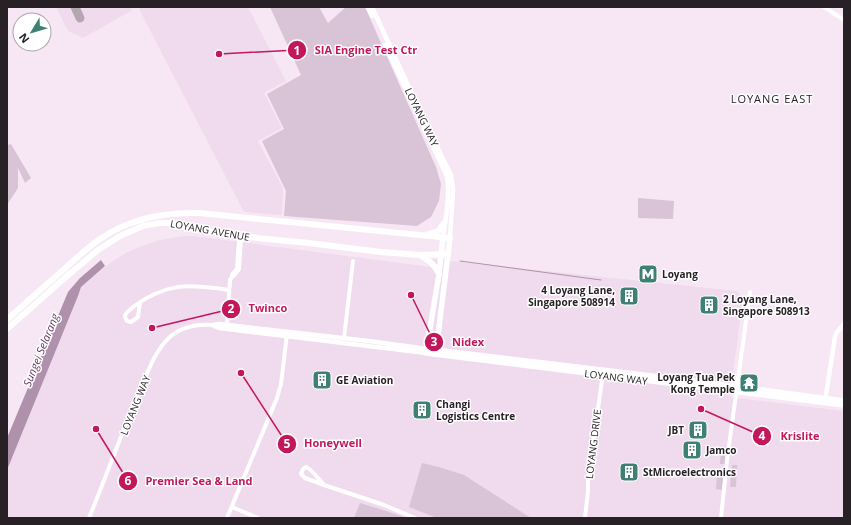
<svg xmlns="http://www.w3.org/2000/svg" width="851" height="525" font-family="'Open Sans',sans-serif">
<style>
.built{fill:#f0daed}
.green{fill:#d9c3d6}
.water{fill:#af91ac}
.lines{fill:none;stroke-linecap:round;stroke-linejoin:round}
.stream{stroke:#af91ac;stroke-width:1}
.taxiway{stroke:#b4a7b2;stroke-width:9}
.minor{stroke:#fff;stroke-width:4}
.tertiary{stroke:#fff;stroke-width:4.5}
.secondary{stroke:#fff;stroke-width:5.5}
.primary{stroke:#fff;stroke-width:6}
.labels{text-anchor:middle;stroke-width:3;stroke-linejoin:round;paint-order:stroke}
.street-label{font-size:10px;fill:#272126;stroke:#fff}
.poi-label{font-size:10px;font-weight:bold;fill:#272126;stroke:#fff;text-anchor:start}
.neighbourhood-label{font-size:11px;letter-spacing:1px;fill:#272126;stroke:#fff}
.water-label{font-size:11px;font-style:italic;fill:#663b63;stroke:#fff}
.leader{fill:none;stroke:#c2185b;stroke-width:1.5}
.callout-dot{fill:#c2185b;stroke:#fff;stroke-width:1.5}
.mark-label{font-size:12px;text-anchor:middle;font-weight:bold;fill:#fff}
.callout-label{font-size:11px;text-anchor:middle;font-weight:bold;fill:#c2185b;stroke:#fff;stroke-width:3;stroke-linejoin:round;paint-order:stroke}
</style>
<rect width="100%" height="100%" fill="#f7e7f5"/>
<path class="built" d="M56,7H132L131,11L83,38L68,31Z
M142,7H248L286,81L264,93L282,128L258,141L283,188L282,215L244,212L139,9Z
M183,236H194L431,267L432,259L737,291L743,298L730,397L844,411V518H7V470L78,297L81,287L91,278L113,261L128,252L145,245L160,240Z"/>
<path class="green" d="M270,7H319L328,23L346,7H365L436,167L441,184L439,201L431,217L417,226L284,216L286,191L262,141L284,129L267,94L301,75Z
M11,144L31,178L25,183L18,168V188L7,205V145Z
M638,198L674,201L673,219L638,218Z
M721,446L727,447L726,464H720Z
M422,463L439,467L464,475L531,518H437L409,507Z
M732,465H737L736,487H730Z
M717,472L724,473L722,490L716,489Z
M360,503L389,512L406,518H354Z"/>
<path class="water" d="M101,260L105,266L81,287L78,296L7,470V438L68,292L80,278Z"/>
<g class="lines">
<path class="stream" d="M460,261L601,280"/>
<path class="taxiway" d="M75,7L80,18"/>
<path class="minor" d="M824,7L844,20
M140,302L138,317L131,322L127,321C122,314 128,312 133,307C167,282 189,284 229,290
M227,325L230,280L233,275
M344,338L353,261
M324,485C318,479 313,470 306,467L303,469L301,474L305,478L324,485L384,505L415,518
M232,507L258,518
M89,518C106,477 121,434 139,393C146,376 153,356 165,342C177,328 194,324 212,325
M227,518L277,398L281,384L287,334
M585,518L588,491V477L603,374
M721,518L727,460L750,292"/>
<path class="tertiary" d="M368,7L372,16
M372,7L430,133L451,175L453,190L450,238
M385,45L427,134L447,176C450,196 446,217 443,237
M212,325L219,324L369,341L427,349
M214,326L219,328L426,353
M825,401L835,337L837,332L844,324"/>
<path class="secondary" d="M443,237L439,274L426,353L844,405
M427,349L702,382L844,401
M436,352L450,238"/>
<path class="primary" d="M429,234L438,231L445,222
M420,255C429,261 434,263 439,274
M233,275L238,269L240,240L239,237L236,236
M7,320C25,303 44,287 62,271C74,260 86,249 100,239C129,219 164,212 199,213L450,238
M7,329L67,276L98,250L120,236L143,226L159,223H170L188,228L231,235L267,239L309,243L381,252L420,255L448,254"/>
</g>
<defs>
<g id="metro-square" transform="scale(1)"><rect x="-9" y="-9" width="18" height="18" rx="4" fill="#3e8174" stroke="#fff"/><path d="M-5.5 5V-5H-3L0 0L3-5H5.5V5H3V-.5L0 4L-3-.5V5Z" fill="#fff"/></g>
<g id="building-square" transform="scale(1)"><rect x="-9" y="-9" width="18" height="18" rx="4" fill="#3e8174" stroke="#fff"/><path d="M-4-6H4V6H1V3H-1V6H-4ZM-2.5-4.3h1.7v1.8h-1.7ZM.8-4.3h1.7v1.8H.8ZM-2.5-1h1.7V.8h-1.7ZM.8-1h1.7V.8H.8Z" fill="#fff"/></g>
<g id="temple-square" transform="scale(1)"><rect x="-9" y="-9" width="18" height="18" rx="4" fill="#3e8174" stroke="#fff"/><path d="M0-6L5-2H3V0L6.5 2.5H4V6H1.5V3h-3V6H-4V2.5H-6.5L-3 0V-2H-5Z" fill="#fff"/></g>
</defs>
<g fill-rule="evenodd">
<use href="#metro-square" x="648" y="274"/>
<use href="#building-square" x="629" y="296"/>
<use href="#building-square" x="709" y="305"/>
<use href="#building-square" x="322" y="380"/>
<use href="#temple-square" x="749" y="383"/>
<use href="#building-square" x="422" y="410"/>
<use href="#building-square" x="698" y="430"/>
<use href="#building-square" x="692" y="450"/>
<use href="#building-square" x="629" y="472"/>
</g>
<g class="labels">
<g class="street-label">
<text transform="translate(422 117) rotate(64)" y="4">LOYANG WAY</text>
<text transform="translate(210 230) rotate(10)" y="4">LOYANG AVENUE</text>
<text transform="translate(616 377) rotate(7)" y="4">LOYANG WAY</text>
<text transform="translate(135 405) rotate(-68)" y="4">LOYANG WAY</text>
<text transform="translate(593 444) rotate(-83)" y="4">LOYANG DRIVE</text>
</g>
<g class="poi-label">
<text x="662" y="278">Loyang</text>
<text x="615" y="294" text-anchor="end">4 Loyang Lane,<tspan x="615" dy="12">Singapore 508914</tspan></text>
<text x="723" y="303">2 Loyang Lane,<tspan x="723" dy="12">Singapore 508913</tspan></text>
<text x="735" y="381" text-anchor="end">Loyang Tua Pek<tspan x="735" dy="12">Kong Temple</tspan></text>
<text x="336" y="384">GE Aviation</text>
<text x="436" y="408">Changi<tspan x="436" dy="12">Logistics Centre</tspan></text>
<text x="684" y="434" text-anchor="end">JBT</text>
<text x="706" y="454">Jamco</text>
<text x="643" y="476">StMicroelectronics</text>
</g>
<g class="neighbourhood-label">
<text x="772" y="103">LOYANG EAST</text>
</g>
<g class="water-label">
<text transform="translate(41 350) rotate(-68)" y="4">Sungei Selarang</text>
</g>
</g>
<path class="leader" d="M219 54L297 50M152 328L231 309M411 295L434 342M701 409L762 436M241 373L287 444M96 429L128 481"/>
<g class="callout-dot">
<circle cx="219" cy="54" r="4"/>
<circle cx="152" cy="328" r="4"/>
<circle cx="411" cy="295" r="4"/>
<circle cx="701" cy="409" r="4"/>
<circle cx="241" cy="373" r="4"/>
<circle cx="96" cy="429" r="4"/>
<circle cx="297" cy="50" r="10"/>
<circle cx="231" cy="309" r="10"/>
<circle cx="434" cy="342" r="10"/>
<circle cx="762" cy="436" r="10"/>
<circle cx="287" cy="444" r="10"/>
<circle cx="128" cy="481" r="10"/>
</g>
<g class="mark-label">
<text x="297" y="55">1</text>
<text x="231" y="313">2</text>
<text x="434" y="346">3</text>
<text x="762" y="440">4</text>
<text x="287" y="448">5</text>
<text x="128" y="485">6</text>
</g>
<g class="callout-label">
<text x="366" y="54">SIA Engine Test Ctr</text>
<text x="268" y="312">Twinco</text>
<text x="468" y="346">Nidex</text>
<text x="800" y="440">Krislite</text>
<text x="333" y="447">Honeywell</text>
<text x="199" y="485">Premier Sea &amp; Land</text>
</g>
<rect width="851" height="525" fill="none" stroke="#272126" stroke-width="16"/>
<g transform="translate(32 32) rotate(232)"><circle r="19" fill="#ffffff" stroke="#a9a6a8"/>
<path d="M0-3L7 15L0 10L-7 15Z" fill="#3e8174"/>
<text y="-6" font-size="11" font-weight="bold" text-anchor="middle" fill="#272126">N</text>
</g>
</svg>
